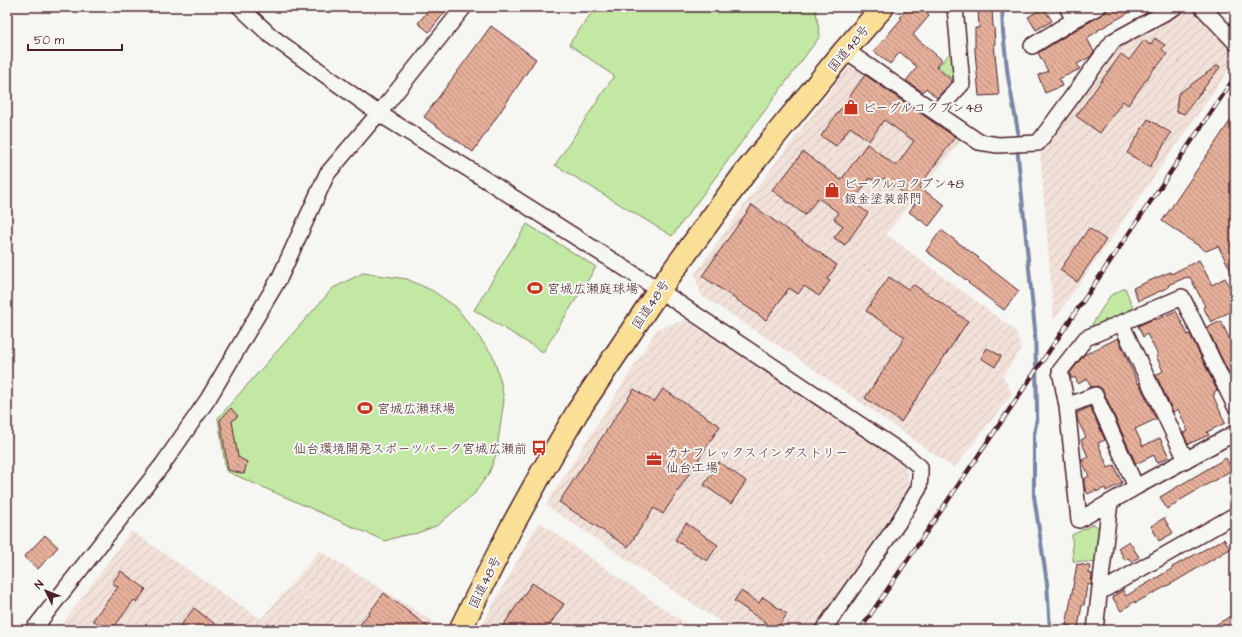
<svg xmlns="http://www.w3.org/2000/svg" width="1242" height="637" font-family="'Architects Daughter','Klee One',sans-serif">
<style>
.industrial{fill:url(#industrial-furrows)}
.green{fill:#c2e8a3;stroke:#868467}
.lines{fill:none;stroke-linecap:round;stroke-linejoin:round}
.stream{stroke:#7a86a5;stroke-width:4}
.building{fill:url(#building-back-hatch);stroke:#4a1f2b}
.minor-casing{stroke:#4a1f2b;stroke-width:18}
.highway-casing{stroke:#4a1f2b;stroke-width:25}
.minor{stroke:#f6f6f2;stroke-width:15}
.highway{stroke:#fadf96;stroke-width:22}
.rail-casing{stroke:#4a1f2b;stroke-width:4.5}
.rail{stroke:#f6f6f2;stroke-width:3;stroke-dasharray:9;stroke-linecap:butt}
.labels{text-anchor:middle;stroke-width:4;stroke-linejoin:round;paint-order:stroke}
.street-label{font-size:13px;fill:#4a1f2b;stroke:#f6f6f2}
.poi-label{font-size:13px;fill:#4a1f2b;stroke:#f6f6f2;text-anchor:start}
</style>
<defs>
<pattern id="industrial-furrows" width="10" height="10" patternUnits="userSpaceOnUse"><rect width="10" height="10" fill="#f1e1d8"/><path d="M-1 1l2-2M0 10L10 0M9 11l2-2" fill="none" stroke="#d0c1ba"/></pattern>
<pattern id="building-back-hatch" width="6" height="6" patternUnits="userSpaceOnUse"><rect width="6" height="6" fill="#e5b09a"/><path d="M-1 5l2 2M0 0l6 6M5-1l2 2" fill="none" stroke="#bc8f7e"/></pattern>
</defs>
<rect width="100%" height="100%" fill="#f6f6f2"/>
<filter id="ink" filterUnits="userSpaceOnUse"><feTurbulence type="fractalNoise" baseFrequency=".025" numOctaves="2"/><feDisplacementMap in="SourceGraphic" scale="8" xChannelSelector="R" yChannelSelector="G"/><feConvolveMatrix kernelMatrix="1 2 1 2 8 2 1 2 1" color-interpolation-filters="sRGB"/></filter>
<g filter="url(#ink)">
<path class="industrial" d="M1189,7H1192L1235,52V61L1054,320L1040,151L1119,46Z
M854,60L965,136L886,234L1016,331L1021,349L1003,376L1012,394L954,468L796,357L701,295L695,274L755,190Z
M686,320L904,461L910,488L814,630H732L546,505L658,328Z
M539,522L657,604L696,630H479Z
M131,531L261,619L320,551L439,625L436,630H58Z"/>
<path class="green" d="M596,7H815L820,36L672,236L555,165L614,76L569,44Z
M956,46V83L938,67Z
M527,224L596,267L543,352L474,310Z
M363,273L407,279L433,291L456,307L474,330L493,356L500,379L504,400L496,455L489,473L474,494L438,525L418,533L401,536L385,541L226,471L218,418L333,288Z
M1125,288L1135,312L1088,331L1110,296Z
M1094,524L1102,531L1098,563L1073,561L1072,535Z"/>
<g class="lines">
<path class="stream" d="M1002,7L1003,32L1008,77L1018,131L1017,146L1035,330L1037,407V418L1034,435V496L1047,583L1050,630"/>
</g>
<path class="building" d="M431,7H449L429,32L418,23Z
M909,7H927L924,11L929,16L913,35L942,60L936,67L952,81L937,98L926,88L923,92L906,81L917,67L900,52L890,64L874,51L902,18L900,17Z
M978,7H992L993,27H994L995,44H994L999,95L979,96L975,51V28H979Z
M1113,7H1139L1098,30V31L1087,38L1094,52L1090,57L1077,64L1080,69L1059,79L1062,86L1045,93L1038,75L1048,71L1038,53L1079,28L1102,15L1106,11Z
M1044,8L1052,21L1036,30L1028,17Z
M491,26L536,59L473,152L424,117Z
M1155,38L1165,45L1162,49L1167,54L1157,67L1156,66L1128,105L1123,101L1100,133L1076,116L1121,54L1129,60L1144,40L1150,45Z
M1218,65L1220,67L1184,114L1176,111L1178,94Z
M865,75L955,137L919,187L945,205L929,226L909,212L916,202L883,178L878,184L870,178L853,202L868,213L845,245L834,238L843,226L834,219L839,213L818,198L805,215L772,190L782,178H783L803,152L841,180L867,144L896,166L914,141L884,120L869,141L850,127L836,146L821,136Z
M1235,114V278L1218,246L1206,251L1162,221Z
M1148,119L1171,133L1150,167L1127,153Z
M752,205L837,265L827,279L830,281L819,296L804,286L798,294L789,288L766,320L702,276Z
M1089,228L1106,240L1077,282L1060,270Z
M941,230L979,258L978,259L1019,291L1004,310L968,283L969,282L926,251Z
M1199,260L1212,285L1225,278L1235,296V309L1211,322L1203,307L1205,306L1190,277L1188,278L1187,277L1168,285L1169,287L1138,301L1133,288L1170,272L1171,274Z
M889,277L908,289L914,285L968,321L901,422L865,398L905,337L866,311Z
M1176,311L1188,335L1190,334L1217,390L1214,392L1215,394L1213,395L1225,423L1207,432L1209,435L1188,444L1183,433L1188,431L1178,409L1173,412L1156,375L1163,371L1156,356L1158,355L1147,334L1143,337L1138,326L1154,319L1155,320Z
M1221,321L1231,342L1235,340V381L1233,382L1207,328Z
M1118,338L1138,384L1139,383L1156,419L1135,429L1143,446L1160,438L1169,457L1157,463L1154,455L1136,464L1103,391L1101,388L1097,386L1091,387L1087,379L1078,384L1075,377L1071,379L1070,373L1084,355Z
M987,348L1001,356L995,367L981,358Z
M634,389L654,402L663,389L720,426L663,514L654,508L628,547L559,502Z
M1090,407L1105,440L1098,443L1108,468L1114,465L1122,483L1106,491L1105,488L1096,492V490L1088,494L1084,486V479L1089,476L1082,460L1088,457L1081,440L1086,437L1077,419V413Z
M231,408L238,416L232,421L238,457L247,462L244,474L228,470L220,420Z
M1226,458L1232,470L1177,502L1178,503L1167,509L1160,497Z
M719,462L746,481L731,504L704,485Z
M1164,518L1173,533L1159,541L1151,526Z
M686,523L718,545L707,561L675,540Z
M45,535L58,547L38,569L24,557Z
M1224,539L1230,549L1176,581L1135,603V601L1121,611L1112,597L1123,590L1126,596L1173,568L1172,567Z
M1129,541L1139,557L1131,562L1129,558L1125,560L1118,548Z
M1077,564L1090,566L1089,573L1092,574L1091,585H1087L1084,605H1082L1078,628L1066,626Z
M121,571L146,589L137,602L134,600L112,630H106L93,620L118,587L112,583Z
M532,583L564,604L546,630H500Z
M741,591L759,603L763,597L787,614L776,630L734,601Z
M384,593L432,630H356Z
M194,608L223,630H177Z
M1235,614V630H1206Z"/>
<g class="lines">
<g class="minor-casing">
<path id="minor" d="M240,7L271,36L378,113L475,173L659,290L907,456L920,467V476L919,488L898,523L823,630
M1067,7L1074,20L1098,7
M1202,7L1235,42
M1032,46L1074,20
M845,50L979,142L998,145L1038,143L1113,41L1175,7
M936,112L962,84L955,7
M1121,323L1186,460
M1067,406L1079,520L1136,487
M1235,406L1182,297L1086,338L1060,371L1067,406L1095,395L1136,487L1235,433
M1100,592L1235,515
M33,630L163,464L208,399L280,277L327,174L389,101L464,7
M1095,630L1110,502"/>
</g>
<g class="highway-casing">
<path id="highway" d="M460,630L510,530L542,472L578,411L659,290L744,174L845,50L883,7"/>
</g>
<use href="#minor" class="minor"/>
<use href="#highway" class="highway"/>
<g class="rail-casing">
<path id="rail" d="M860,630L1235,77"/>
</g>
<use href="#rail" class="rail"/>
</g>
</g>
<defs>
<g id="shop-bare" transform="scale(1.2)"><path d="M-5-2.5h2.3a2.7 3.5 0 0 1 5.4 0H5L5.5 6h-11ZM-1.5-2.5h3a1.5 2.3 0 0 0-3 0Z" fill="#c8321e" stroke="#f6f6f2" stroke-width="2.5" paint-order="stroke"/></g>
<g id="stadium-bare" transform="scale(1.2)"><path d="M0-5a6.5 5 0 1 0 0 10a6.5 5 0 1 0 0-10ZM-3.5-1.8h7v3.6h-7Z" fill="#c8321e" stroke="#f6f6f2" stroke-width="2.5" paint-order="stroke"/></g>
<g id="bus-bare" transform="scale(1.2)"><path d="M-5-6H5V4H4V6H2V4H-2V6H-4V4H-5ZM-3.5-4V0h7V-4ZM-3.5 1.2v1.5H-2V1.2ZM2 1.2v1.5H3.5V1.2Z" fill="#c8321e" stroke="#f6f6f2" stroke-width="2.5" paint-order="stroke"/></g>
<g id="office-bare" transform="scale(1.2)"><path d="M-6-3h4V-5.5h4V-3h4V5H-6ZM-1-4.5V-3h2v-1.5ZM-6 0V1H6V0Z" fill="#c8321e" stroke="#f6f6f2" stroke-width="2.5" paint-order="stroke"/></g>
</defs>
<g fill-rule="evenodd">
<use href="#shop-bare" x="851" y="107"/>
<use href="#shop-bare" x="832" y="190"/>
<use href="#stadium-bare" x="535" y="288"/>
<use href="#stadium-bare" x="365" y="408"/>
<use href="#bus-bare" x="539" y="448"/>
<use href="#office-bare" x="654" y="459"/>
</g>
<g class="labels">
<g class="street-label">
<text transform="translate(848 48) rotate(-50)" y="5">国道48号</text>
<text transform="translate(650 304) rotate(-56)" y="5">国道48号</text>
<text transform="translate(484 582) rotate(-64)" y="5">国道48号</text>
</g>
<g class="poi-label">
<text x="863" y="112">ビーグルコクブン48</text>
<text x="844" y="188">ビークルコクブン48<tspan x="844" dy="15">鈑金塗装部門</tspan></text>
<text x="547" y="293">宮城広瀬庭球場</text>
<text x="377" y="413">宮城広瀬球場</text>
<text x="527" y="453" text-anchor="end">仙台環境開発スポーツパーク宮城広瀬前</text>
<text x="666" y="457">カナフレックスインダストリー<tspan x="666" dy="15">仙台工場</tspan></text>
</g>
</g>
<rect width="1242" height="637" fill="none" stroke="#f6f6f2" stroke-width="24"/>
<rect x="12" y="12" width="1218" height="613" fill="none" stroke="#4a1f2b" stroke-width="1.5" filter="url(#ink)"/>
<g transform="translate(46 591) rotate(313)" stroke="#f6f6f2" stroke-width="3" paint-order="stroke">
<path d="M0-3L7 15L0 10L-7 15Z" fill="#4a1f2b"/>
<text y="-6" font-size="11" font-weight="bold" text-anchor="middle" fill="#4a1f2b">N</text>
</g>
<path d="M28 44v6h94v-6" fill="none" stroke="#4a1f2b" stroke-width="2"/>
<text x="34" y="44" font-size="12" fill="#4a1f2b" stroke="#f6f6f2" stroke-width="3" paint-order="stroke">50 m</text>
</svg>
